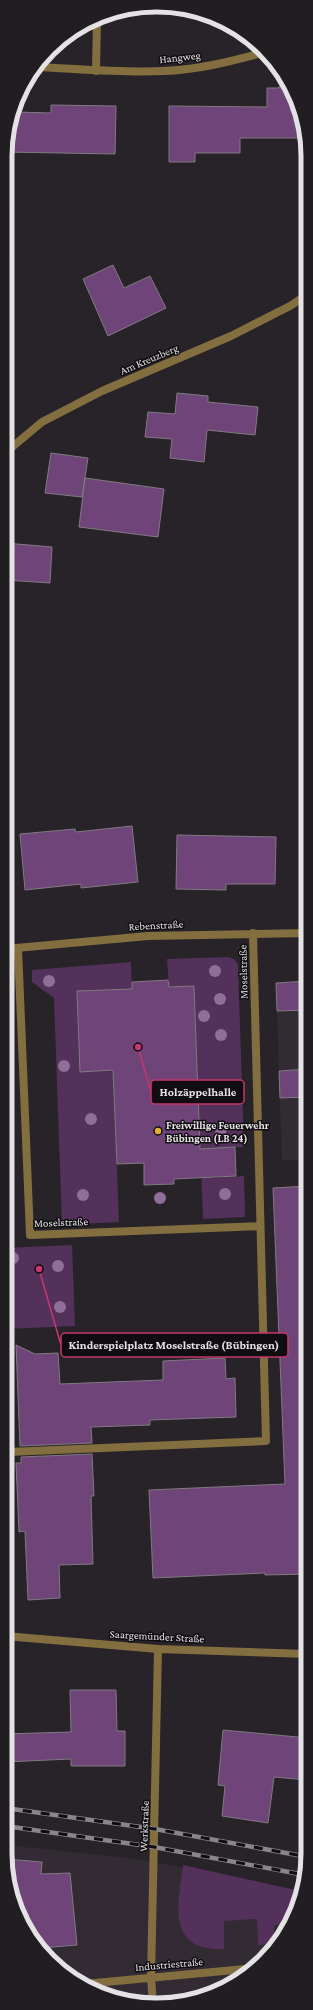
<svg xmlns="http://www.w3.org/2000/svg" width="313" height="2010" font-family="'Crimson Pro',serif">
<style>
.built{fill:#332b34}
.green{fill:#53315a}
.building{fill:#6f4478;stroke:#807b81}
.lines{fill:none;stroke-linecap:round;stroke-linejoin:round}
.minor{stroke:#836e3f;stroke-width:8}
.tertiary{stroke:#836e3f;stroke-width:8}
.rail-casing{stroke:#898589;stroke-width:4.5}
.rail{stroke:#0f0d0f;stroke-width:3;stroke-dasharray:9;stroke-linecap:butt}
.tree{fill:#916d99}
.poi-dot{fill:#e0b034;stroke:#0f0d0f;stroke-width:1.5}
.labels{text-anchor:middle;stroke-width:3;stroke-linejoin:round;paint-order:stroke}
.street-label{font-size:11px;fill:#e5e2e5;stroke:#0f0d0f}
.poi-label{font-size:11px;font-weight:bold;fill:#e5e2e5;stroke:#0f0d0f;text-anchor:start}
.rim{fill:none;stroke:#e5e2e5;stroke-width:5}
.leader{fill:none;stroke:#c73670;stroke-width:1.5}
.callout-dot{fill:#c73670;stroke:#0f0d0f;stroke-width:1.5}
.callout{fill:#0f0d0f;stroke:#c73670;stroke-width:1.5}
.callout-label{font-size:12px;text-anchor:middle;font-weight:bold;fill:#e5e2e5}
</style>
<rect width="100%" height="100%" fill="#272328"/>
<path class="built" d="M308,981V1160H282L276,983Z
M5,1845L138,1859L300,1891L292,1921L257,1967L205,1997L147,2005L98,1993L49,1960L16,1911L5,1854Z"/>
<path class="green" d="M228,957L234,959L238,964L244,1147L210,1148L211,1178L244,1176L245,1217L203,1219L194,986L169,987L167,959Z
M131,962L132,989L77,991L113,1070L119,1222L62,1225L54,998L32,982V970Z
M72,1245L75,1326L5,1329V1248Z
M183,1865L300,1891L292,1921L289,1924L274,1925V1944L258,1945L257,1919L224,1921V1949C166,1951 178,1905 183,1865Z"/>
<path class="building" d="M286,81L292,90L305,138H240V153H195V162H169V106L267,107V88H278Z
M51,105L116,106L115,154L5,152L15,112L51,113Z
M113,265L124,288L150,276L166,308L108,336L83,279Z
M177,393L208,396V402L258,407L255,435L207,430L204,462L170,458L172,439L145,437L148,412L175,414Z
M51,453L88,458L82,497L45,493Z
M85,478L164,489L158,537L79,527Z
M5,543L52,547L50,583L5,580Z
M132,826L138,882L81,888V884L25,890L20,834L75,829L76,832Z
M177,835L276,837L275,884H226V890L176,889Z
M168,980L169,987L194,986L200,1149L235,1147L236,1176L174,1179V1184L144,1185V1163L117,1164L113,1070L80,1072L77,991L132,989V982Z
M308,981V1010L277,1011L276,983Z
M308,1069V1097L280,1098L279,1071Z
M308,1186V1574L265,1575V1573L153,1578L149,1490L285,1484L273,1188Z
M16,1345L35,1354L58,1353L60,1384L163,1380V1361L225,1358L226,1379L235,1378L236,1417L150,1420V1425L91,1427L92,1443L20,1446Z
M92,1454L94,1496H91L93,1564L59,1565L60,1598L28,1600L25,1531L19,1532L16,1463H21V1457Z
M70,1690H116L117,1731H125V1766H71V1759L5,1762V1734L71,1732Z
M223,1730L308,1738V1780L274,1777L268,1823L222,1816L225,1786L218,1785Z
M6,1859L42,1862L41,1874L70,1873L77,1945L41,1948L16,1911Z"/>
<g class="lines">
<path class="minor" d="M38,67C80,69 122,73 163,71C198,70 232,61 266,52
M96,71L97,19
M5,453L42,422L102,391L231,336L290,306L308,294
M18,948L30,1235L260,1226
M5,949L148,936L308,933
M8,1452L266,1441L253,933
M84,1984L256,1968
M153,2004L151,1977L158,1649"/>
<path class="tertiary" d="M5,1636L158,1649L308,1654"/>
<g class="rail-casing">
<path id="rail" d="M5,1808L155,1829L308,1857
M5,1826L154,1847L305,1875"/>
</g>
<use href="#rail" class="rail"/>
</g>
<g class="tree">
<circle cx="215" cy="971" r="6"/>
<circle cx="49" cy="981" r="6"/>
<circle cx="220" cy="999" r="6"/>
<circle cx="204" cy="1016" r="6"/>
<circle cx="221" cy="1035" r="6"/>
<circle cx="64" cy="1066" r="6"/>
<circle cx="91" cy="1119" r="6"/>
<circle cx="221" cy="1130" r="6"/>
<circle cx="225" cy="1194" r="6"/>
<circle cx="83" cy="1195" r="6"/>
<circle cx="160" cy="1198" r="6"/>
<circle cx="13" cy="1258" r="6"/>
<circle cx="58" cy="1266" r="6"/>
<circle cx="60" cy="1307" r="6"/>
</g>
<circle class="poi-dot" cx="158" cy="1131" r="4"/>
<g class="labels">
<g class="street-label">
<text transform="translate(180 57) rotate(-6)" y="4">Hangweg</text>
<text transform="translate(149 359) rotate(-23)" y="4">Am Kreuzberg</text>
<text transform="translate(156 925) rotate(-3)" y="4">Rebenstraße</text>
<text transform="translate(243 972) rotate(-91)" y="4">Moselstraße</text>
<text transform="translate(61 1222) rotate(-2)" y="4">Moselstraße</text>
<text transform="translate(157 1636) rotate(3)" y="4">Saargemünder Straße</text>
<text transform="translate(144 1826) rotate(-88)" y="4">Werkstraße</text>
<text transform="translate(169 1964) rotate(-5)" y="4">Industriestraße</text>
</g>
<g class="poi-label">
<text x="166" y="1129">Freiwillige Feuerwehr<tspan x="166" dy="13">Bübingen (LB 24)</tspan></text>
</g>
</g>
<path d="M0 0H313V2010H0ZM156 12H157A144 144 0 0 1 301 156V1854A144 144 0 0 1 157 1998H156A144 144 0 0 1 12 1854V156A144 144 0 0 1 156 12Z" fill="#201e20" fill-rule="evenodd"/>
<path class="rim" d="M156 12H157A144 144 0 0 1 301 156V1854A144 144 0 0 1 157 1998H156A144 144 0 0 1 12 1854V156A144 144 0 0 1 156 12Z"/>
<path class="leader" d="M138 1047L151 1092M39 1269L61 1345"/>
<g class="callout-dot">
<circle cx="138" cy="1047" r="4"/>
<circle cx="39" cy="1269" r="4"/>
</g>
<g class="callout">
<rect x="151" y="1080" width="93" height="24" rx="4"/>
<rect x="61" y="1333" width="227" height="24" rx="4"/>
</g>
<g class="callout-label">
<text x="198" y="1096">Holzäppelhalle</text>
<text x="174" y="1349">Kinderspielplatz Moselstraße (Bübingen)</text>
</g>
</svg>
